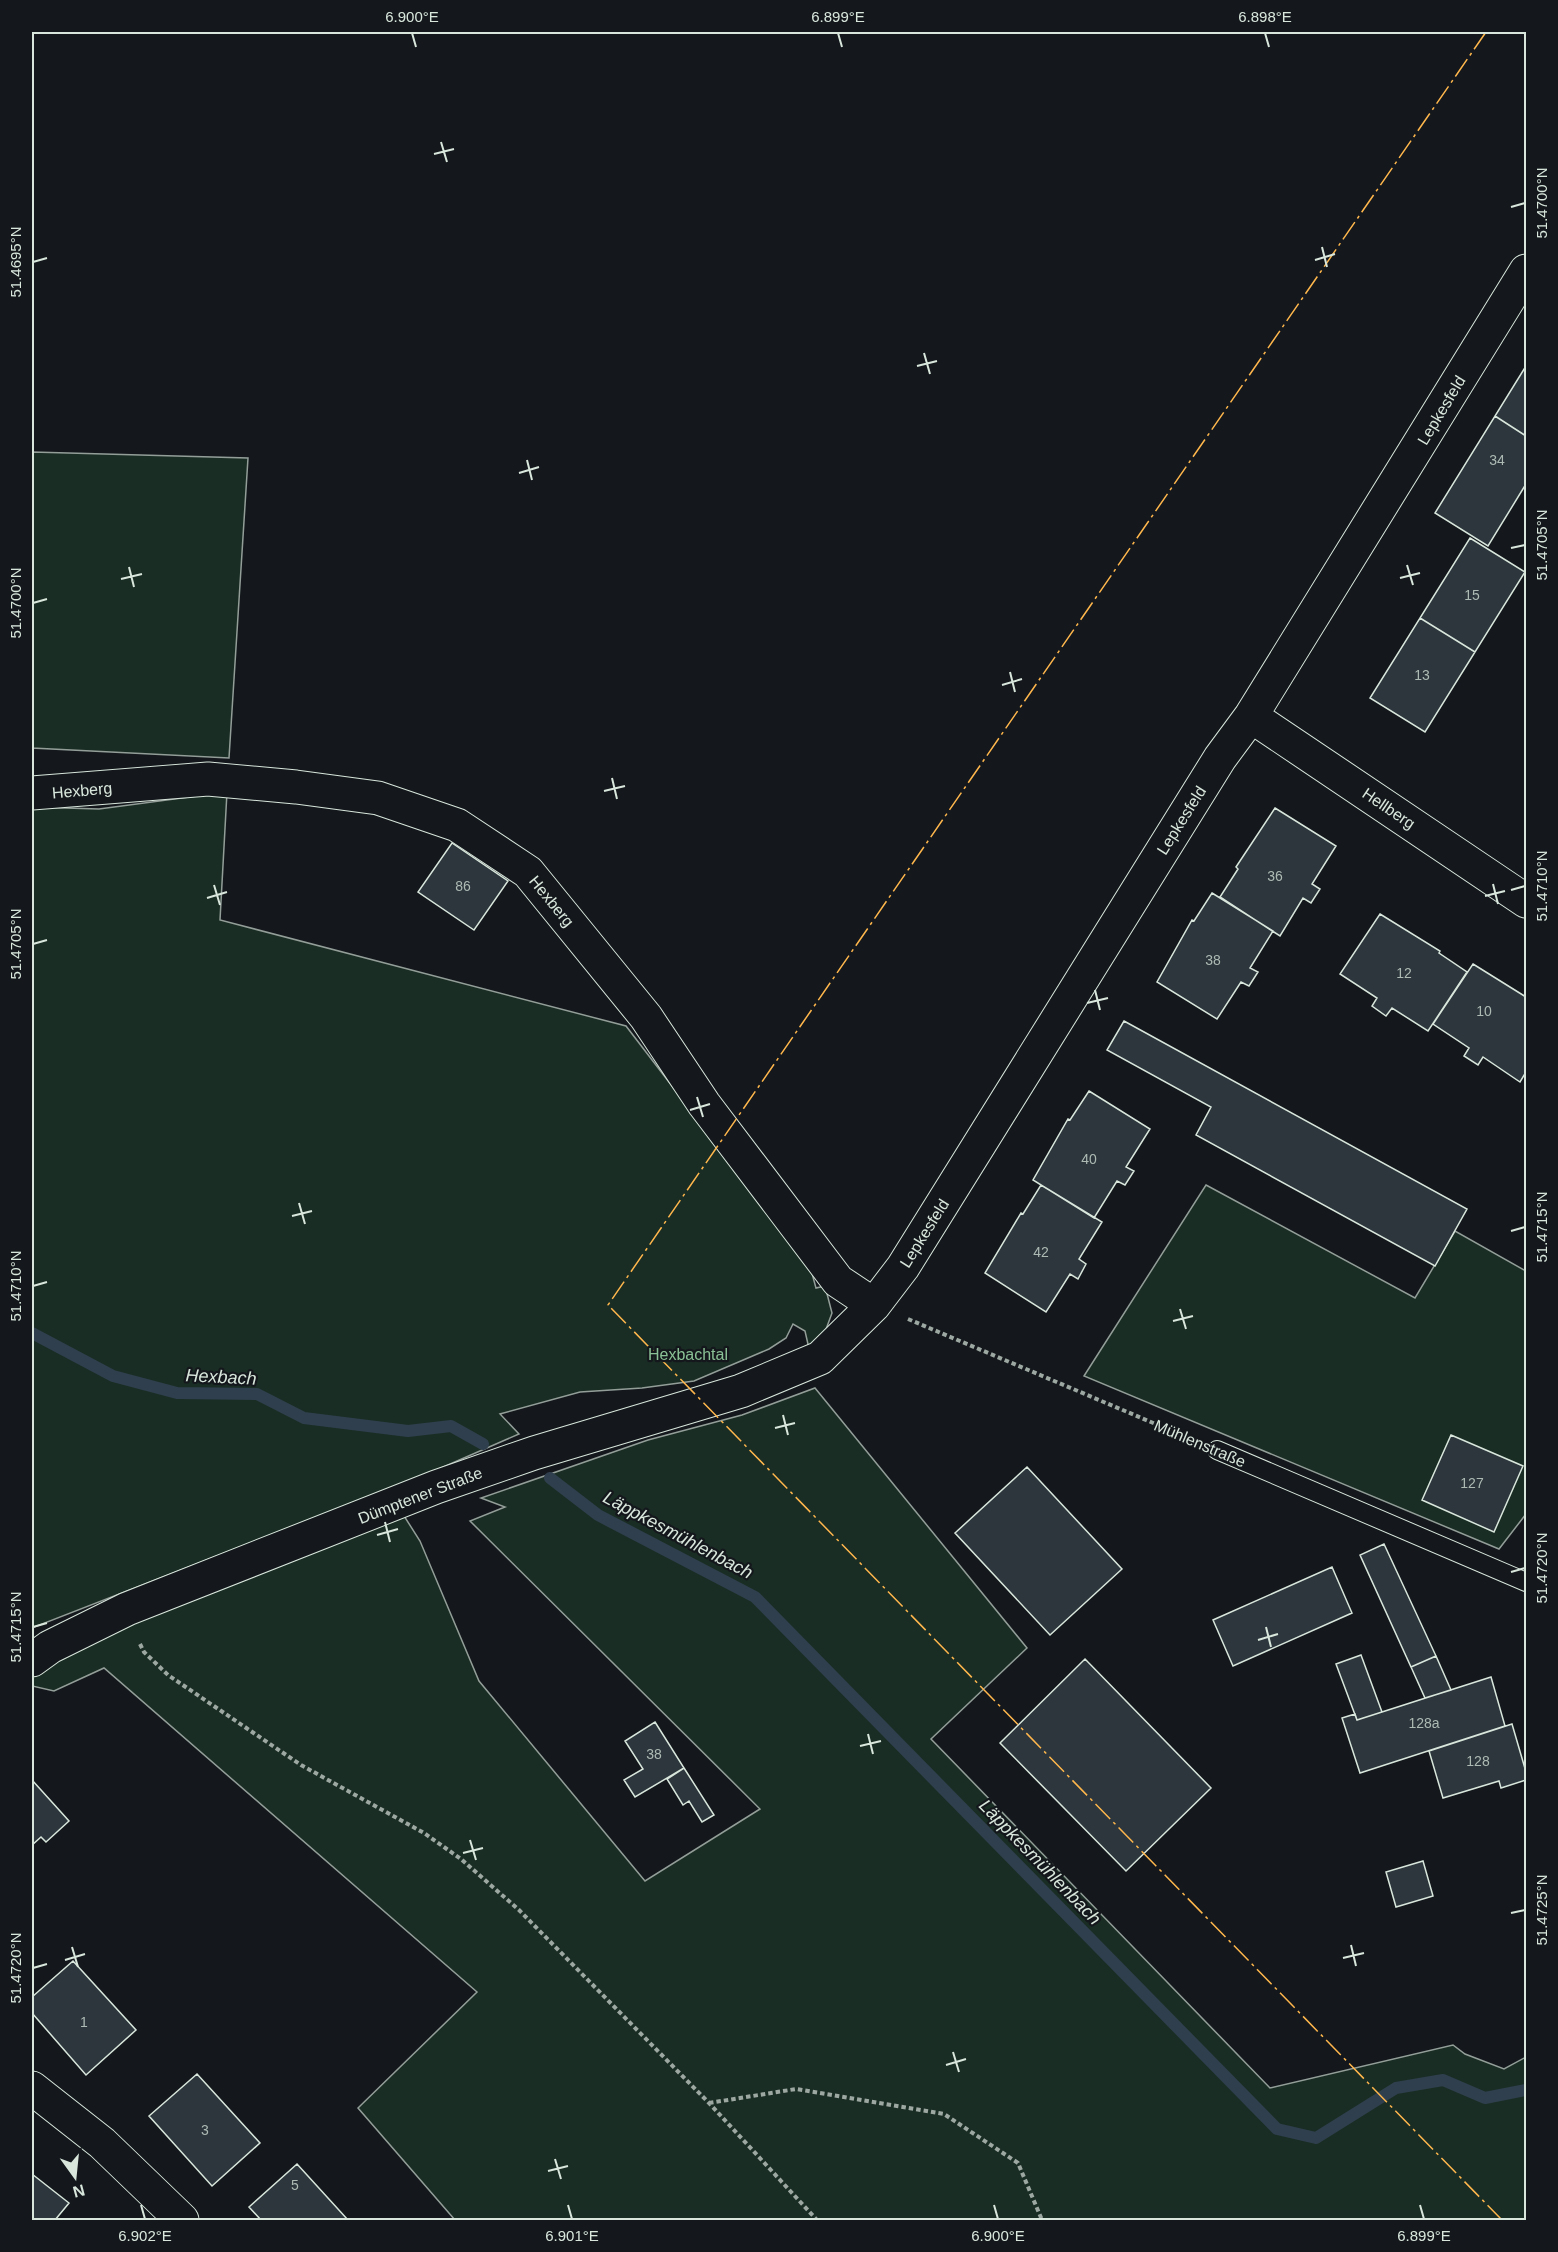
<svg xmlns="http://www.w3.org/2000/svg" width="1558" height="2252" font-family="Helvetica,sans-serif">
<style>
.green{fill:#1a2d24;stroke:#939e99;stroke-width:1.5}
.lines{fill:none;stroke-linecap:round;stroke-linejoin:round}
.stream{stroke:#2f3f4d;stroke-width:12}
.building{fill:#2c363c;stroke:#d8e6dc;stroke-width:1.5}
.lane-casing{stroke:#d8e6dc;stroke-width:20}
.street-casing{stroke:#d8e6dc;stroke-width:35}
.path{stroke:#9da8a2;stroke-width:4;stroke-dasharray:4.5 3;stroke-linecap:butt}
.lane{stroke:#14181c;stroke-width:18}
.street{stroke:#14181c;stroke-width:33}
.power{stroke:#ffb74d;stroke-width:1.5;stroke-dasharray:21 4.5 3 4.5;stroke-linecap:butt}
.ticks{fill:none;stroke:#d8e6dc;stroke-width:2}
.labels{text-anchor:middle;stroke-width:4.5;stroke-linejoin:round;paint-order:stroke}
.number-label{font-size:14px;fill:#adbab4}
.street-label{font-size:16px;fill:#d8e6dc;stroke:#14181c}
.park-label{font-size:16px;fill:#8ac095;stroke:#14181c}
.water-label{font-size:18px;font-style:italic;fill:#d8e6dc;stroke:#14181c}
.neatline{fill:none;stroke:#d8e6dc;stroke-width:2}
.ticks-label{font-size:15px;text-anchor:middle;fill:#d8e6dc}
</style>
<rect width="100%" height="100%" fill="#14181c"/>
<path class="green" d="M32,452L248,458L229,758L32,748Z
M227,792L220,920L626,1026L810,1266L816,1288L825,1286L832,1313L818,1351L810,1353L805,1331L793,1324L786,1338L769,1349L694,1381L642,1388L580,1392L500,1414L519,1434L425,1475L32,1628V807L99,809Z
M1206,1185L1415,1298L1455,1231L1526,1271V1514L1499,1549L1084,1376Z
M815,1388L1027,1648L931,1739L1270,2088L1453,2045L1465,2054L1504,2069L1526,2057V2220H455L358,2108L477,1992L104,1668L54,1691L32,1686V1675L119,1626L399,1508L420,1541L479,1681L645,1881L760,1809L470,1521L505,1507L481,1498L648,1440L742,1415Z"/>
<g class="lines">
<path class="stream" d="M32,1333L113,1376L177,1393L257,1394L304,1418L408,1431L451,1426L483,1444
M550,1478L598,1515L755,1597L1277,2129L1316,2138L1396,2088L1443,2080L1485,2098L1526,2090"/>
</g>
<path class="building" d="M1526,366V436L1495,416Z
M1495,416L1526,436V484L1488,546L1435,513Z
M1470,538L1525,572L1475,652L1420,618Z
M1420,618L1475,652L1425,732L1370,698Z
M1275,808L1336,846L1312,884L1320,889L1311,903L1303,898L1280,936L1220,897L1238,869L1236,867Z
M452,843L508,881L474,930L418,892Z
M1212,893L1273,931L1250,968L1258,972L1249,986L1241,982L1217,1019L1157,982L1192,920L1194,921Z
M1380,914L1440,951L1439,953L1467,972L1428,1031L1392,1008L1386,1016L1372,1006L1377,998L1340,974Z
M1473,964L1526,997V1072L1520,1082L1483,1057L1478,1065L1464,1056L1469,1048L1433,1024Z
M1124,1021L1467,1209L1435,1266L1196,1135L1211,1107L1107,1050Z
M1089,1091L1150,1129L1126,1167L1134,1171L1125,1185L1117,1181L1094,1218L1033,1180L1068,1119L1070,1120Z
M1041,1185L1102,1222L1079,1259L1086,1264L1078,1279L1070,1274L1046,1312L985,1273L1021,1213L1023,1214Z
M1451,1435L1523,1466L1494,1532L1422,1500Z
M1027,1467L1122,1569L1050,1635L955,1533Z
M1384,1544L1436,1656L1411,1667L1360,1555Z
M1332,1567L1352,1613L1233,1666L1213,1620Z
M1361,1655L1382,1712L1357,1720L1336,1664Z
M1436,1656L1451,1690L1425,1698L1411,1667Z
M1085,1659L1211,1788L1126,1871L1000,1743Z
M1491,1677L1505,1726L1360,1773L1342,1718L1355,1714L1357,1720Z
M655,1722L684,1768L635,1797L624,1780L643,1769L625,1741Z
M1512,1724L1526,1772V1780L1501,1788L1499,1781L1443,1798L1429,1751Z
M684,1768L714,1815L702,1822L689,1801L683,1805L667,1779Z
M32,1780L69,1821L46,1842L41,1837L32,1845Z
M1423,1861L1433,1896L1396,1907L1386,1872Z
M73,1961L136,2030L86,2075L32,2013V1997Z
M197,2074L260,2143L212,2186L149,2116Z
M297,2164L348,2220H261L249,2207Z
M32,2174L69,2203L55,2220H32Z"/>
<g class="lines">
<g class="lane-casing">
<path id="lane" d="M1217,1450L1526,1582"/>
</g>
<g class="street-casing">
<path id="street" d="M1251,716L1526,901
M32,793L208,779L296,787L378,798L457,825L528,872L646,1017L704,1104L838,1281L874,1305
M32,1660L50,1647L127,1609L436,1487L534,1453L741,1391L820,1358L874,1305L903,1267L1220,758L1251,716L1526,271
M32,2088L102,2143L182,2220"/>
</g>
<path class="path" d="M908,1319L1191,1439
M140,1644L144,1652L168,1675L301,1765L424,1833L461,1859L519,1910L709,2103L817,2220
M709,2103L796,2089L944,2114L1018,2163L1042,2220"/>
<use href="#lane" class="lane"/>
<use href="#street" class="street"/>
<path class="power" d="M1486,32L608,1305L1502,2220"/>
</g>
<path class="ticks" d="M412,33L416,47M838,33L842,47M1265,33L1269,47M441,142L447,162M434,154L454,149M1511,207L1525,203M1322,247L1327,267M1315,260L1335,254M33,262L47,258M924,353L930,374M917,366L937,361M527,460L532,480M519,473L539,467M1511,548L1525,545M1407,565L1413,585M129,567L134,587M1400,578L1420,573M121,579L142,574M33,603L47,599M1010,672L1015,692M1002,685L1022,679M612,778L617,799M604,791L625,786M1493,884L1498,904M214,885L220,905M1511,890L1525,886M1485,896L1505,891M207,898L227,892M33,944L47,940M1095,990L1100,1010M1087,1003L1108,998M697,1097L703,1117M690,1110L710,1104M299,1203L305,1224M292,1216L312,1211M1511,1231L1525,1227M33,1286L47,1282M1180,1309L1186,1329M1173,1321L1193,1316M783,1415L788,1435M775,1428L795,1423M385,1522L390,1542M377,1535L398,1529M1511,1572L1525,1568M33,1627L47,1623M1266,1627L1271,1647M1258,1640L1278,1634M868,1734L873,1754M860,1746L881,1741M470,1840L476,1860M463,1853L483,1848M1511,1913L1525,1910M1351,1945L1356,1966M72,1947L78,1967M1343,1958L1364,1953M65,1960L85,1954M33,1968L47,1964M953,2052L959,2072M946,2065L966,2059M555,2159L561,2179M548,2171L568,2166M141,2205L145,2219M568,2205L572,2219M994,2205L998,2219M1420,2205L1424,2219"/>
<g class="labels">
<g class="number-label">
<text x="1497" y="465">34</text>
<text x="1472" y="600">15</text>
<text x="1422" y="680">13</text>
<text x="1275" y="881">36</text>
<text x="463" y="891">86</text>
<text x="1213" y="965">38</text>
<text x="1404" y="978">12</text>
<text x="1484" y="1016">10</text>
<text x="1089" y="1164">40</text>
<text x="1041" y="1257">42</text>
<text x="1472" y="1488">127</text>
<text x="1424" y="1728">128a</text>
<text x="654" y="1759">38</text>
<text x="1478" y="1766">128</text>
<text x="84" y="2027">1</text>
<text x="205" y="2135">3</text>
<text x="295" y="2190">5</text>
</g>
<g class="street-label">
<text transform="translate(1441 410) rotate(-59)" y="6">Lepkesfeld</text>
<text transform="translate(82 790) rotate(-5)" y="6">Hexberg</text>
<text transform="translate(1389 808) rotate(34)" y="6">Hellberg</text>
<text transform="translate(1181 820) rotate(-58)" y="6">Lepkesfeld</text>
<text transform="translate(552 901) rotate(51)" y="6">Hexberg</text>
<text transform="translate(924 1233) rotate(-58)" y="6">Lepkesfeld</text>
<text transform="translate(1200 1443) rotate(23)" y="6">Mühlenstraße</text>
<text transform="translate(420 1495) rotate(-21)" y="6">Dümptener Straße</text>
</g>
<g class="park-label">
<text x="688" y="1360">Hexbachtal</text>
</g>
<g class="water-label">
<text transform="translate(221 1377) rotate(3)" y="6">Hexbach</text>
<text transform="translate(678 1535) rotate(28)" y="6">Läppkesmühlenbach</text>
<text transform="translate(1040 1862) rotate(46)" y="6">Läppkesmühlenbach</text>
</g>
</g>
<rect width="1558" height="2252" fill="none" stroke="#14181c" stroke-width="66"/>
<g transform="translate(75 2177) rotate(165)" stroke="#14181c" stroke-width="4.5" paint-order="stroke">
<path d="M0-4.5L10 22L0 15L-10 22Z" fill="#d8e6dc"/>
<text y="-9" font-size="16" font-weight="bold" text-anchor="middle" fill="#d8e6dc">N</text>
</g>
<rect x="33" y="33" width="1492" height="2186" class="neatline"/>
<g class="ticks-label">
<text x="412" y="22">6.900°E</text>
<text x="838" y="22">6.899°E</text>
<text x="1265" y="22">6.898°E</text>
<text transform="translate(1542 203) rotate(-90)" y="5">51.4700°N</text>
<text transform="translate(16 262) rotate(-90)" y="5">51.4695°N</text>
<text transform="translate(1542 545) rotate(-90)" y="5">51.4705°N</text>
<text transform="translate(16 603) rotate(-90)" y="5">51.4700°N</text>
<text transform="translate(1542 886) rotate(-90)" y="5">51.4710°N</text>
<text transform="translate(16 944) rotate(-90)" y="5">51.4705°N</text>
<text transform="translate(1542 1227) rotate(-90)" y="5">51.4715°N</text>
<text transform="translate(16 1286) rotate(-90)" y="5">51.4710°N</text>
<text transform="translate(1542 1568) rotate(-90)" y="5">51.4720°N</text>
<text transform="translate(16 1627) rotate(-90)" y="5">51.4715°N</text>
<text transform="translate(1542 1910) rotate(-90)" y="5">51.4725°N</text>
<text transform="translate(16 1968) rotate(-90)" y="5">51.4720°N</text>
<text x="145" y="2241">6.902°E</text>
<text x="572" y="2241">6.901°E</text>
<text x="998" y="2241">6.900°E</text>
<text x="1424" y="2241">6.899°E</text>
</g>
</svg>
